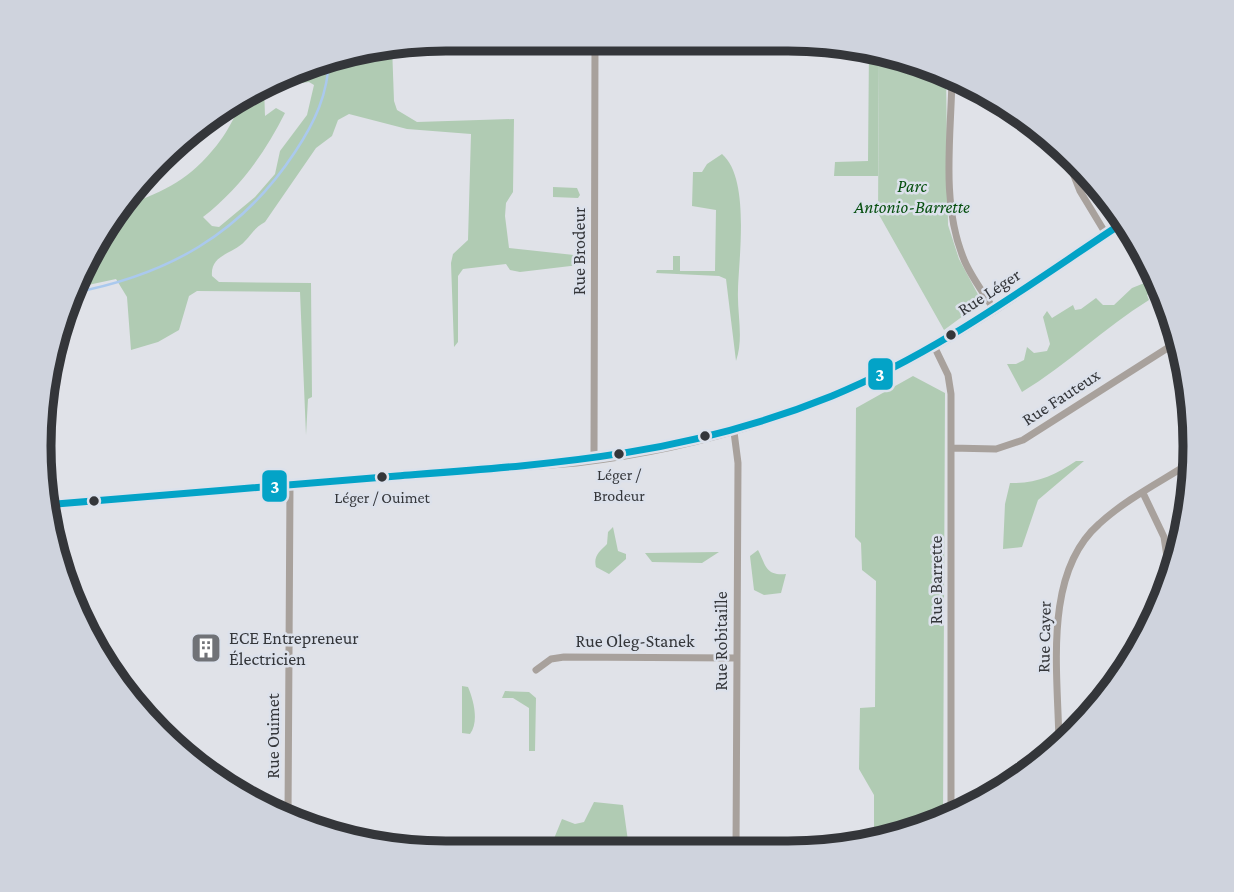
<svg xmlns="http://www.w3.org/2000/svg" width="1234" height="892" font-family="'Crimson Pro',serif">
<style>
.green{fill:#b5ceb8}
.forest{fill:#b0cbb3}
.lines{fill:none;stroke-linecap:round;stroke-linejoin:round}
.stream{stroke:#aac9ee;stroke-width:2.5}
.minor{stroke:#a8a19c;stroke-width:7}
.tertiary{stroke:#a8a19c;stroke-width:9}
.bus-1-casing{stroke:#dce1eb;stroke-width:12}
.bus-1{stroke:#03a3c7;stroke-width:7}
.bus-dot{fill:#34363a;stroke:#dce1eb;stroke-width:2.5}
.labels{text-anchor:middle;stroke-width:5;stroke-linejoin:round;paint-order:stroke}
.bus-label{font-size:16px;fill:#34363a;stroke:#dce1eb}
.park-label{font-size:18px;font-style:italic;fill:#074f0f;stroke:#dce1eb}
.street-label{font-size:18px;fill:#34363a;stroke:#dce1eb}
.poi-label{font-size:18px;fill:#34363a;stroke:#dce1eb;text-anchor:start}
.rim{fill:none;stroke:#34363a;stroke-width:9}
.line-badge{stroke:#dce1eb;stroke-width:2.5}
.badge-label{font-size:19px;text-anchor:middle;font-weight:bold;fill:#fff}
</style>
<rect width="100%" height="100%" fill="#e0e2e8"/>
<path class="green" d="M879,51L946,76L948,225L959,259L982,302L944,330L878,213Z"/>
<path class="forest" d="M392,46L394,101L397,110L417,122L514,119L513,192L506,203L505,216L509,248L574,255L579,265L520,272L510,270L506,264L463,269L458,276V342L454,347L451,263L453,254L468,240L471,134L407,129L349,114L338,120L332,136L316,148L265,222C254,228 253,233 245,241C234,254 210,254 212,276L219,282L311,283L312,397L308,399L306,435L300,292L197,291L189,296L179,330L158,342L131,350L127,297L116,279L74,288L80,266L122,203L126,205C166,191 190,179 217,145C236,122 237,99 264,87L265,116L276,108L285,113C265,153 239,189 203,217L212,226L219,227L255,197L275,174L280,151L307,115L314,85L309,82L288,85L281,79L340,52Z
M869,47L879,51L878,176H834L835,162L868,161Z
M722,154C750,178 739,255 738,290C737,314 744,338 736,361L726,279L719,276L656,273L657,270H673V256H680V271H715L716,210L692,206L693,172H702L707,164Z
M553,187L577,188L580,195L578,198L553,197Z
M1147,269L1158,288L1147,295L1149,300C1104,328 1068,364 1022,392L1007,364H1016L1024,360L1027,347L1034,353L1047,351L1050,344L1043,317L1047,311L1052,318L1073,305L1075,310L1081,309L1096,298L1103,305H1114L1132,288L1147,282Z
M913,376L945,393L943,823L860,845L874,827V795L859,769L860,708L875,707L876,581L862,570L861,543L855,537L856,408Z
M1076,461H1084L1038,500L1022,547L1003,549L1005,504L1010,483C1035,484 1056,475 1076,461Z
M613,527L618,551L626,554V559L609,574L596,567C593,556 600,551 607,544L608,532Z
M758,550C766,565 765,576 786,574L781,593L764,595L754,590L750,556Z
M719,552L702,563L652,562L645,553Z
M462,686L468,687C474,701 479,722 470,734L462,733Z
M505,691L529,692L536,698L535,751H529V708L513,698H502Z
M594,802L623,805L628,841H553L562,819L575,824L584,822Z"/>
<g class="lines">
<path class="stream" d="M72,293C168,275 241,234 295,152C315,122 328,94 329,58"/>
<path class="minor" d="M952,78C951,136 941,202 963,257C969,274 983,292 993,308
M1065,153L1080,191L1106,234
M934,346L948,375L951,394V818
M734,432L738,463L736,851
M951,448L996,449L1023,440L1177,342
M594,460L595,41
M1143,493L1164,537L1169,570
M536,670L551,659L564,657L737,658
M1059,749C1059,678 1041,575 1099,524C1126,499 1162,481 1193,461
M288,817L290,486
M401,848L690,851"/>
<path class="tertiary" d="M44,505L576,462C696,448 809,413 915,357C987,319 1054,268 1121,224"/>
<g class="bus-1-casing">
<path id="bus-1" d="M44,505C162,495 279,486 397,476C553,464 684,456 832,396C937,353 1027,286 1121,224"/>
</g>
<use href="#bus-1" class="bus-1"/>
</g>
<defs>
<g id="building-square" transform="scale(1.575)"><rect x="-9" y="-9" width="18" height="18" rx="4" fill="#707277" stroke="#dce1eb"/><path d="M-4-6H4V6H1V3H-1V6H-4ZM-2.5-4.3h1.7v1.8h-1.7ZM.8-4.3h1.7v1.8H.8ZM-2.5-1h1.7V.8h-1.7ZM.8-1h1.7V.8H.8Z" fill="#fff"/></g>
</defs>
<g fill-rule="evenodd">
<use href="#building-square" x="206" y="648"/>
</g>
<g class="bus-dot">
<circle cx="951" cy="335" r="6"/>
<circle cx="705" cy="436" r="6"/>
<circle cx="619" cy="454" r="6"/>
<circle cx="382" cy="477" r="6"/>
<circle cx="94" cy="501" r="6"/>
</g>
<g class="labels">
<g class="bus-label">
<text x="619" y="480">Léger /<tspan x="619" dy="21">Brodeur</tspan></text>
<text x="382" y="503">Léger / Ouimet</text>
</g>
<g class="park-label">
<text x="912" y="192">Parc<tspan x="912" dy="21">Antonio-Barrette</tspan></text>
</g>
<g class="street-label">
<text transform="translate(579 251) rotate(-90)" y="6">Rue Brodeur</text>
<text transform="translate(989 292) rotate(-33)" y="6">Rue Léger</text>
<text transform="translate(1061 397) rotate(-33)" y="6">Rue Fauteux</text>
<text transform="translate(936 580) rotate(-90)" y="6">Rue Barrette</text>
<text transform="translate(1044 637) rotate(-89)" y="6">Rue Cayer</text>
<text x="635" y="647">Rue Oleg-Stanek</text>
<text transform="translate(721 641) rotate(-90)" y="6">Rue Robitaille</text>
<text transform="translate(273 736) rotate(-90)" y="6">Rue Ouimet</text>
</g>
<g class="poi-label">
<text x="229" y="644">ECE Entrepreneur<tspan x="229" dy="21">Électricien</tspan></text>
</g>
</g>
<path d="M0 0H1234V892H0ZM446 51H788A395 395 0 0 1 1183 446V446A395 395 0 0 1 788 841H446A395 395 0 0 1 51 446V446A395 395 0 0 1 446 51Z" fill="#cfd3dd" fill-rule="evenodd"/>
<path class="rim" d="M446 51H788A395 395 0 0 1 1183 446V446A395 395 0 0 1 788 841H446A395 395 0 0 1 51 446V446A395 395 0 0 1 446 51Z"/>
<g class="line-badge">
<rect x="867" y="357" width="27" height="34" rx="7" fill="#03a3c7"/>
<rect x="261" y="469" width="27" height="34" rx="7" fill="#03a3c7"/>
</g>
<g class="badge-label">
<text x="880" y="381">3</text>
<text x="275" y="493">3</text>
</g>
</svg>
